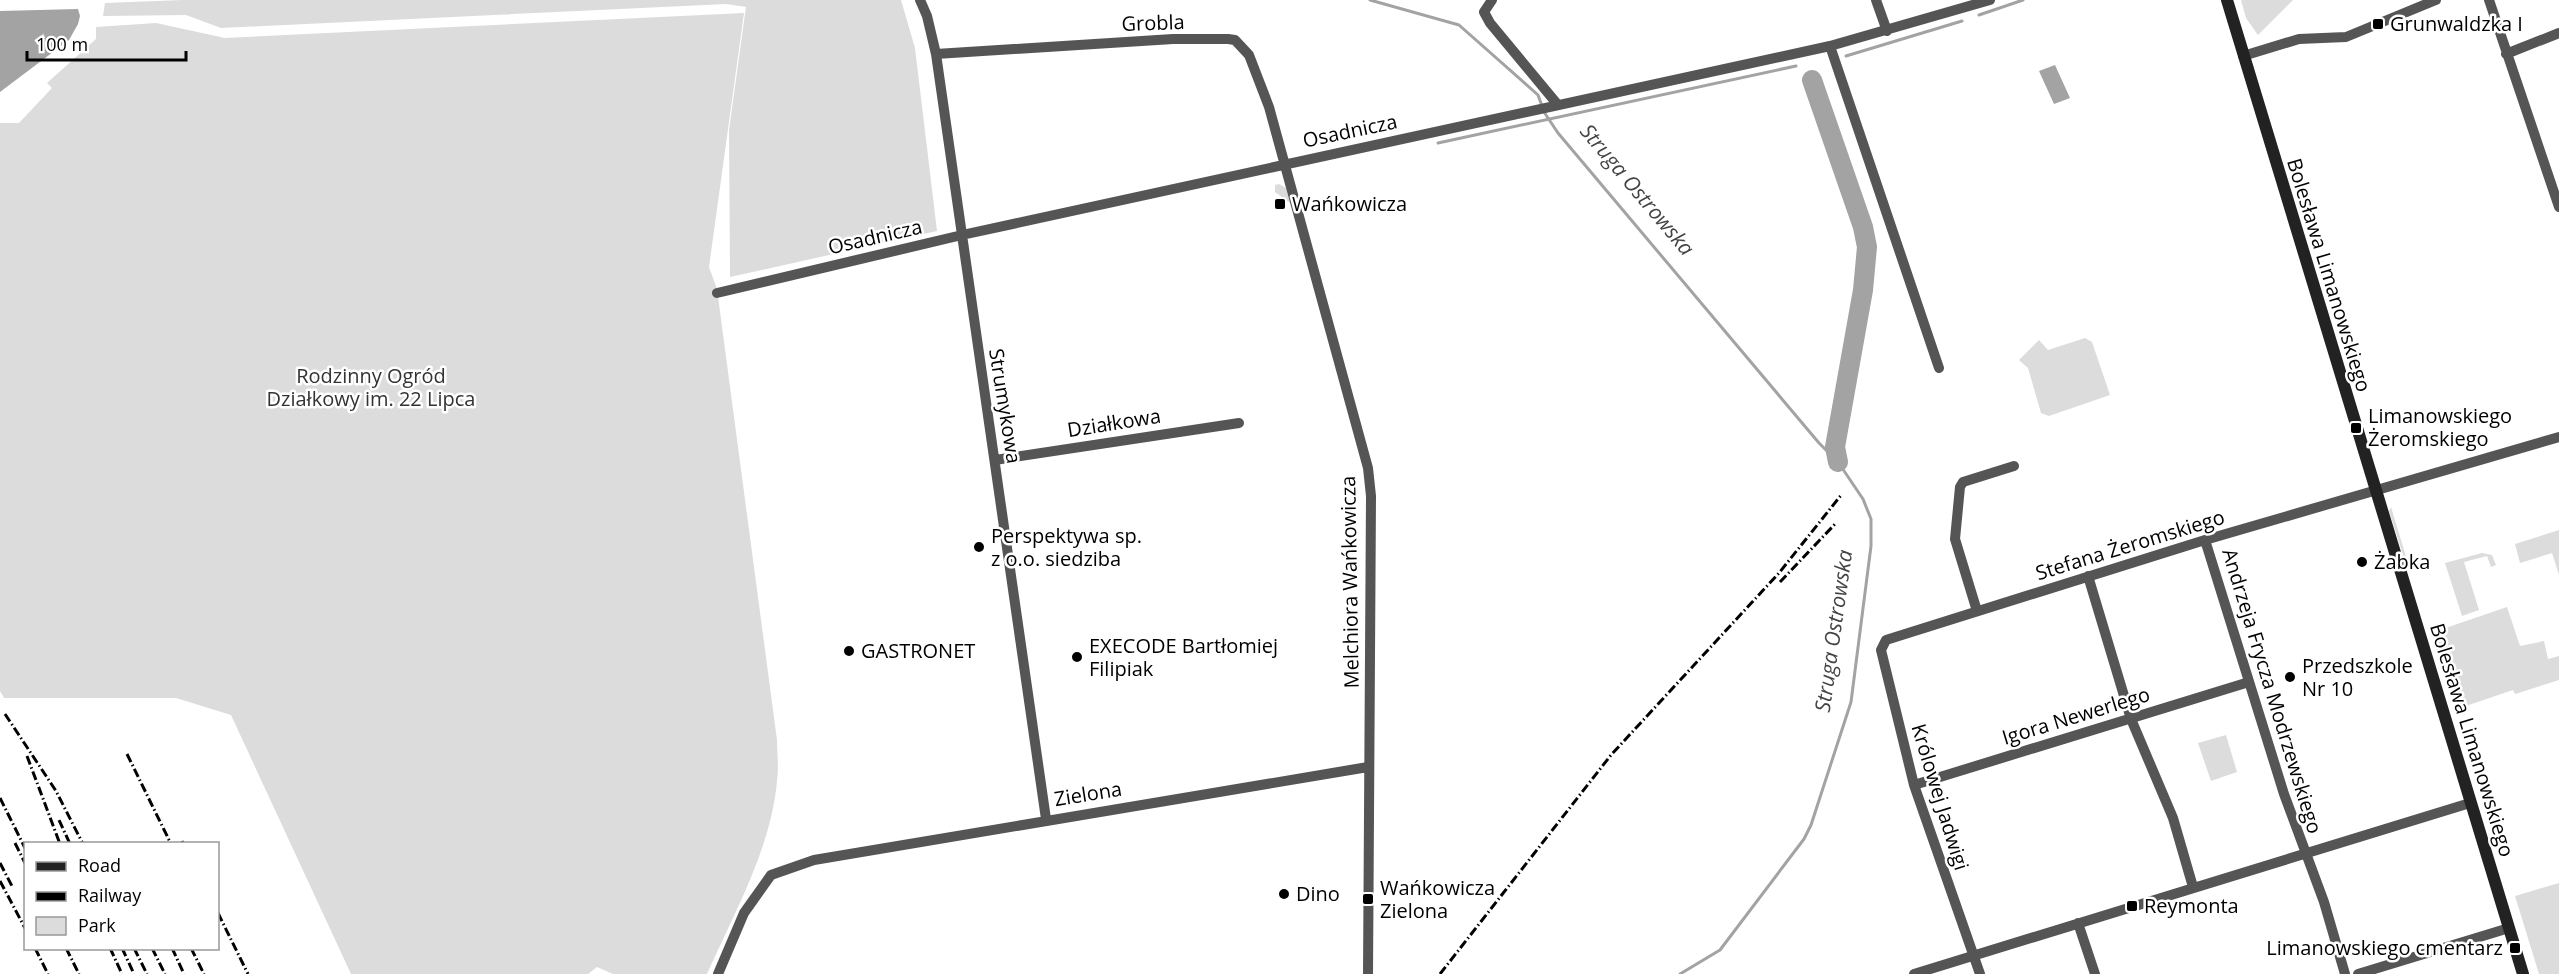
<svg xmlns="http://www.w3.org/2000/svg" width="2559" height="974" font-family="'Open Sans',sans-serif">
<style>
.green{fill:#dcdcdc}
.water{fill:#a3a3a3}
.lines{fill:none;stroke-linecap:round;stroke-linejoin:round}
.stream{stroke:#a3a3a3;stroke-width:3}
.river{stroke:#a3a3a3;stroke-width:20}
.street{stroke:#555;stroke-width:10}
.secondary{stroke:#222;stroke-width:12}
.rail{stroke:#000;stroke-width:3;stroke-dasharray:9 3 1.5 3;stroke-linecap:butt}
.poi-dot{fill:#000;stroke:#fff;stroke-width:2}
.labels{text-anchor:middle;stroke-width:5;stroke-linejoin:round;paint-order:stroke}
.street-label{font-size:20px;fill:#000;stroke:#fff}
.poi-label{font-size:20px;fill:#000;stroke:#fff;text-anchor:start}
.park-label{font-size:20px;fill:#333;stroke:#fff}
.water-label{font-size:21px;font-style:italic;fill:#444;stroke:#fff}
</style>
<rect width="100%" height="100%" fill="#fff"/>
<path class="green" d="M182,0H901L915,48L937,231L730,277L729,130L746,7L726,4L221,28L186,15L103,16L105,3Z
M2241,0H2293L2258,35L2246,18Z
M744,13L709,267L717,289L777,740C777,753 779,767 777,781C771,849 734,913 707,974H613L597,967L588,974H351L231,715L176,698H4L0,691V123H19L52,88L47,83L96,39V27L156,23L225,38Z
M1279,184L1286,188L1290,203L1275,192V185Z
M2085,338L2092,342L2110,395L2049,416L2041,413L2028,368L2019,360L2039,340L2048,350Z
M2391,507L2408,563L2406,564L2389,511Z
M2559,530V575L2552,553L2520,563L2515,544Z
M2482,553L2492,555L2496,565L2491,567L2487,556L2464,562L2479,610L2462,616L2445,563Z
M2507,607L2520,646L2544,641L2548,659L2559,656V680L2515,694L2513,690L2457,709L2434,632Z
M2226,735L2237,772L2211,781L2198,743Z
M2559,883V974H2539L2515,896Z"/>
<path class="water" d="M78,9L80,16L78,24L69,40L0,92V11Z
M2055,65L2070,98L2054,104L2039,71Z"/>
<g class="lines">
<path class="stream" d="M1370,0L1459,25L1538,95L1542,106
M1979,15L2023,0
M1846,56L1962,21
M1544,112L1558,133L1819,443L1838,462L1863,499L1871,519V546L1851,702L1811,825L1804,839L1720,950L1680,974
M1438,143L1796,66"/>
<path class="river" d="M1812,80L1863,227L1867,247L1863,290L1835,447L1838,462"/>
<path class="street" d="M920,0L927,16L936,54L1046,819
M1492,0L1484,12L1490,23L1558,105
M1876,0L1887,31
M2489,0L2559,207
M1830,46L1939,368
M936,54L1173,39H1228L1235,40L1249,55L1269,107L1368,468L1371,496L1368,974
M2506,54L2559,33
M2243,56L2299,39L2346,37L2436,0
M717,293L962,235L1830,46L1990,0
M995,460L1239,423
M2205,540L2284,794L2324,902L2345,974
M2088,576L2131,719L2173,818L2193,887
M1977,611L1955,539L1960,487L1963,482L2014,466
M1914,785L2249,682
M2078,923L2095,974
M718,974L744,913L771,875L814,860L1368,767
M1914,974L2470,803
M1980,974L1914,785L1881,650L1886,640L2205,540L2559,437
M2358,974L2509,928"/>
<path class="secondary" d="M2227,0L2523,974"/>
<path class="rail" d="M1780,582L1836,523
M5,714L56,791L83,844
M127,754L171,844
M27,756L60,844
M0,798L26,850
M59,820L70,844
M182,841L183,844
M15,843L26,865
M0,863L13,888
M0,881L26,930
M218,913L248,974
M35,948L48,974
M66,948L79,974
M110,948L122,974
M122,948L134,974
M134,948L147,974
M152,948L165,974
M172,948L184,974
M191,948L204,974
M1440,974L1611,755L1779,573L1842,494"/>
</g>
<g class="poi-dot">
<rect x="2372" y="18" width="12" height="12" rx="3"/>
<rect x="1274" y="198" width="12" height="12" rx="3"/>
<rect x="2350" y="422" width="12" height="12" rx="3"/>
<circle cx="979" cy="547" r="6"/>
<circle cx="2362" cy="562" r="6"/>
<circle cx="849" cy="651" r="6"/>
<circle cx="1077" cy="657" r="6"/>
<circle cx="2290" cy="677" r="6"/>
<circle cx="1284" cy="894" r="6"/>
<rect x="1362" y="893" width="12" height="12" rx="3"/>
<rect x="2126" y="900" width="12" height="12" rx="3"/>
<rect x="2509" y="942" width="12" height="12" rx="3"/>
</g>
<g class="labels">
<g class="street-label">
<text transform="translate(1153 23) rotate(-2)" y="7">Grobla</text>
<text transform="translate(1350 131) rotate(-12)" y="7">Osadnicza</text>
<text transform="translate(875 237) rotate(-13)" y="7">Osadnicza</text>
<text transform="translate(2329 275) rotate(73)" y="7">Bolesława Limanowskiego</text>
<text transform="translate(1005 406) rotate(81)" y="7">Strumykowa</text>
<text transform="translate(1114 423) rotate(-9)" y="7">Działkowa</text>
<text transform="translate(2130 545) rotate(-17)" y="7">Stefana Żeromskiego</text>
<text transform="translate(1350 582) rotate(-91)" y="7">Melchiora Wańkowicza</text>
<text transform="translate(2272 691) rotate(73)" y="7">Andrzeja Frycza Modrzewskiego</text>
<text transform="translate(2076 716) rotate(-17)" y="7">Igora Newerlego</text>
<text transform="translate(2472 740) rotate(73)" y="7">Bolesława Limanowskiego</text>
<text transform="translate(1088 794) rotate(-9)" y="7">Zielona</text>
<text transform="translate(1940 797) rotate(73)" y="7">Królowej Jadwigi</text>
</g>
<g class="poi-label">
<text x="2390" y="31">Grunwaldzka I</text>
<text x="1292" y="211">Wańkowicza</text>
<text x="2368" y="423">Limanowskiego<tspan x="2368" dy="23">Żeromskiego</tspan></text>
<text x="991" y="543">Perspektywa sp.<tspan x="991" dy="23">z o.o. siedziba</tspan></text>
<text x="2374" y="569">Żabka</text>
<text x="1089" y="653">EXECODE Bartłomiej<tspan x="1089" dy="23">Filipiak</tspan></text>
<text x="861" y="658">GASTRONET</text>
<text x="2302" y="673">Przedszkole<tspan x="2302" dy="23">Nr 10</tspan></text>
<text x="1380" y="895">Wańkowicza<tspan x="1380" dy="23">Zielona</tspan></text>
<text x="1296" y="901">Dino</text>
<text x="2144" y="913">Reymonta</text>
<text x="2503" y="955" text-anchor="end">Limanowskiego cmentarz</text>
</g>
<g class="park-label">
<text x="371" y="383">Rodzinny Ogród<tspan x="371" dy="23">Działkowy im. 22 Lipca</tspan></text>
</g>
<g class="water-label">
<text transform="translate(1637 190) rotate(50)" y="7">Struga Ostrowska</text>
<text transform="translate(1834 631) rotate(-82)" y="7">Struga Ostrowska</text>
</g>
</g>
<rect x="24" y="842" width="195" height="108" fill="#ffffff" stroke="#999999" stroke-width="1.5"/>
<rect x="36" y="862" width="30" height="9" fill="#222222" stroke="#999999" stroke-width="1.5"/>
<text x="78" y="872" font-size="18" fill="#000000">Road</text>
<rect x="36" y="892" width="30" height="9" fill="#000000" stroke="#999999" stroke-width="1.5"/>
<text x="78" y="902" font-size="18" fill="#000000">Railway</text>
<rect x="36" y="917" width="30" height="18" fill="#dcdcdc" stroke="#999999" stroke-width="1.5"/>
<text x="78" y="932" font-size="18" fill="#000000">Park</text>
<path d="M27 51v9h159v-9" fill="none" stroke="#000000" stroke-width="3"/>
<text x="36" y="51" font-size="18" fill="#000000" stroke="#ffffff" stroke-width="4.5" paint-order="stroke">100 m</text>
</svg>
